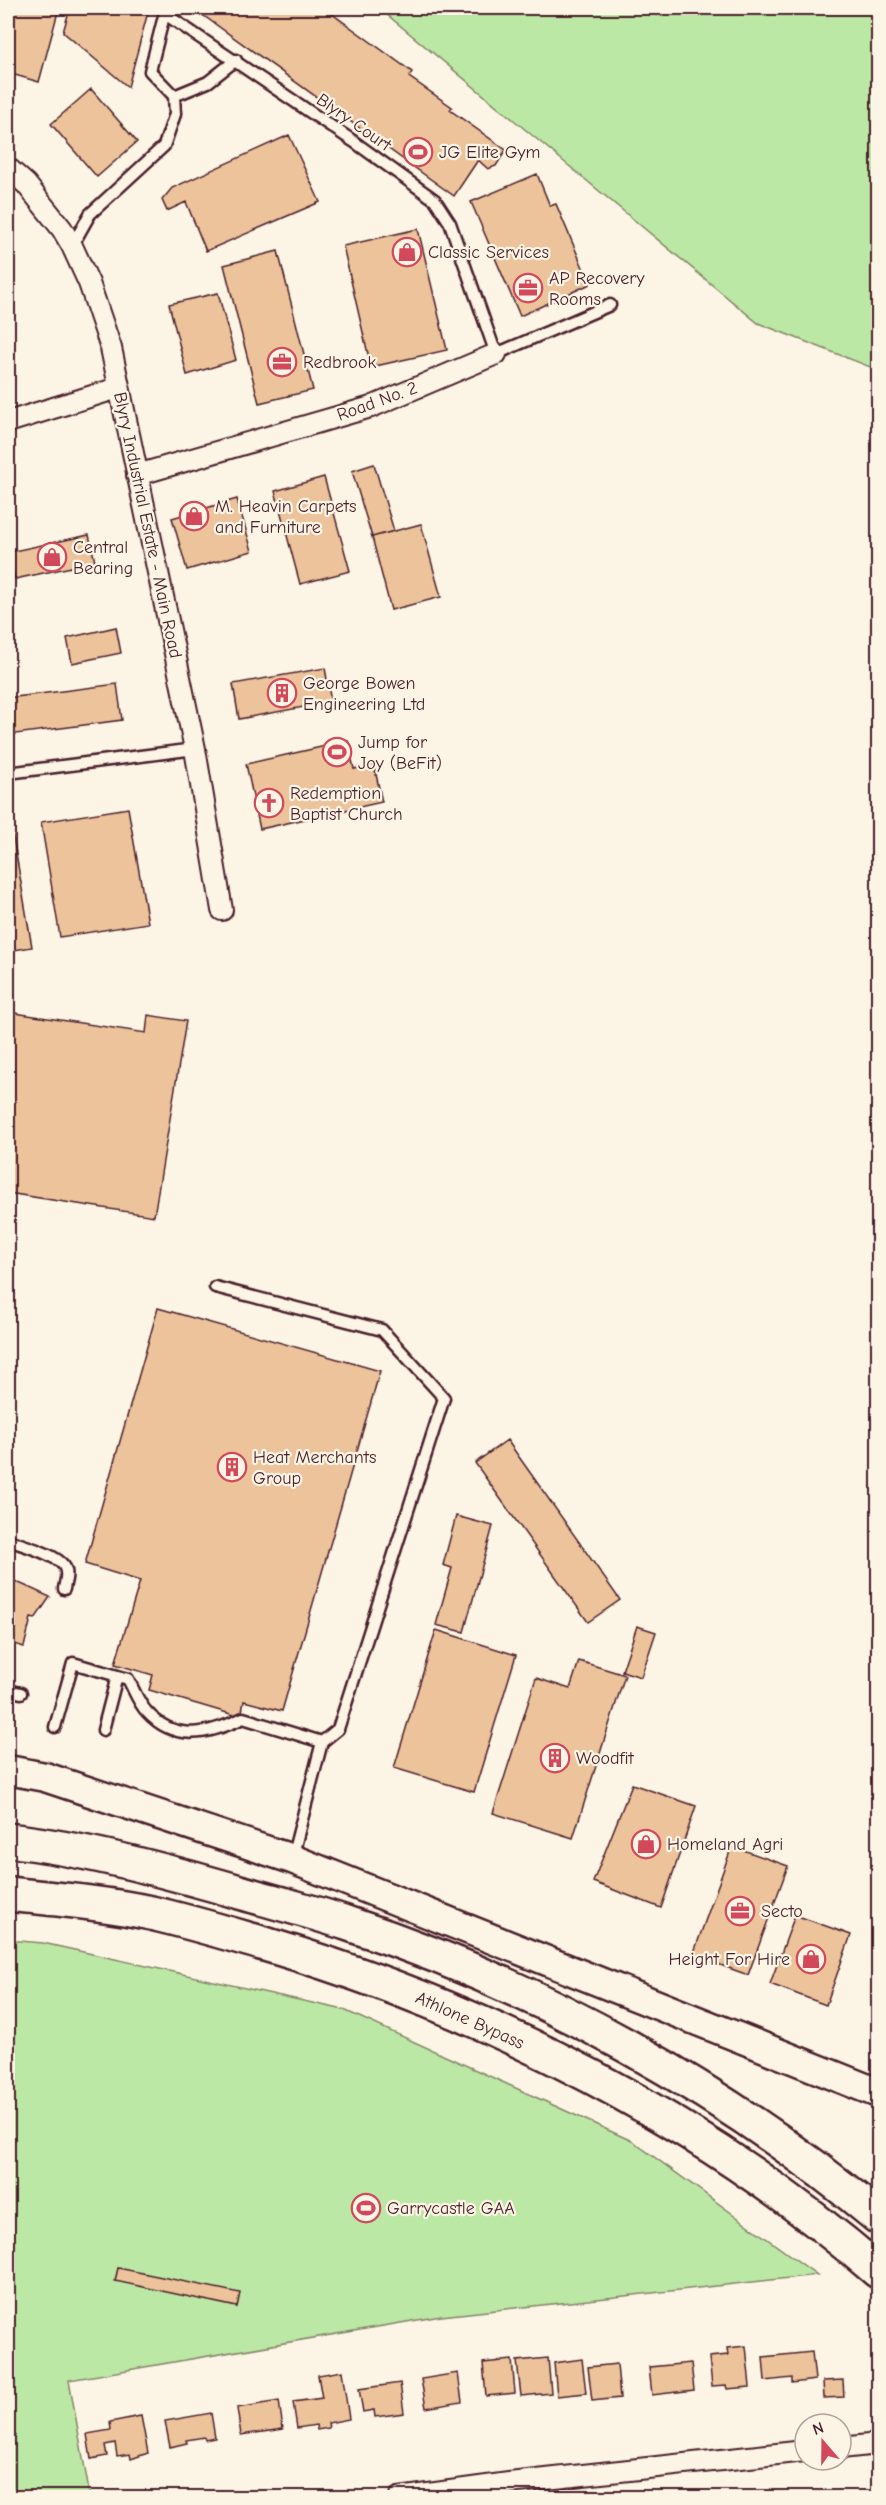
<svg xmlns="http://www.w3.org/2000/svg" width="886" height="2505" font-family="'Comic Neue',sans-serif">
<style>
.green{fill:#bce8a5;stroke:#838468;stroke-width:1.5}
.building{fill:#ecc39b;stroke:#4a1f2b;stroke-width:1.5}
.lines{fill:none;stroke-linecap:round;stroke-linejoin:round}
.lane-casing{stroke:#4a1f2b;stroke-width:15}
.street-casing{stroke:#4a1f2b;stroke-width:24}
.secondary-casing{stroke:#4a1f2b;stroke-width:33}
.highway-casing{stroke:#4a1f2b;stroke-width:38}
.lane{stroke:#fcf5e5;stroke-width:10}
.street{stroke:#fcf5e5;stroke-width:20}
.secondary{stroke:#fcf5e5;stroke-width:28}
.highway{stroke:#fcf5e5;stroke-width:33}
.labels{text-anchor:middle;stroke-width:4.5;stroke-linejoin:round;paint-order:stroke}
.street-label{font-size:18px;fill:#4a1f2b;stroke:#fcf5e5}
.poi-label{font-size:18px;fill:#4a1f2b;stroke:#fcf5e5;text-anchor:start}
</style>
<rect width="100%" height="100%" fill="#fcf5e5"/>
<filter id="ink" filterUnits="userSpaceOnUse"><feTurbulence type="fractalNoise" baseFrequency=".0167" numOctaves="2"/><feDisplacementMap in="SourceGraphic" scale="12" xChannelSelector="R" yChannelSelector="G"/><feConvolveMatrix kernelMatrix="1 2 1 2 8 2 1 2 1" color-interpolation-filters="sRGB"/></filter>
<g filter="url(#ink)">
<path class="green" d="M379,8H878V370L758,323Z
M8,1940L43,1943L344,2010L632,2141L817,2275L441,2316L69,2380L90,2497H8Z"/>
<path class="building" d="M13,8H59L39,82L8,73V30Z
M70,8H149L128,87L63,32Z
M200,8H324L412,72L409,77L452,107L450,110L506,150L496,166L488,169L478,160L454,196L197,11Z
M91,89L137,142L97,177L51,124Z
M289,135L320,202L206,251L186,202L167,211L162,200L172,188Z
M537,174L550,206L556,204L590,284L520,316L471,202Z
M418,229L447,350L371,367L343,246Z
M278,251L313,390L259,403L224,265Z
M218,293L236,360L187,375L169,304Z
M374,464L394,531L372,537L352,471Z
M324,477L350,571L300,584L275,491Z
M237,499L252,551L187,570L172,518Z
M421,524L441,597L391,610L372,537Z
M89,535L95,562L15,579L9,552Z
M116,627L121,653L72,663L67,638Z
M325,668L331,702L239,719L233,684Z
M117,684L122,720L8,735V698Z
M348,741L354,769L374,765L382,802L260,829L246,764Z
M128,808L148,923L60,937L41,822Z
M11,825L32,947L8,951V826Z
M8,1012L146,1033L148,1015L186,1021L154,1216L8,1193Z
M158,1308L380,1371L282,1711L244,1701L241,1717L149,1690L153,1675L115,1664L140,1581L85,1564Z
M507,1440L620,1600L588,1622L475,1463Z
M456,1516L493,1526L464,1632L436,1625L452,1568L443,1565Z
M8,1578L50,1597L35,1619L31,1618L24,1647L8,1642Z
M637,1626L656,1632L641,1677L622,1671Z
M436,1630L516,1655L474,1792L394,1768Z
M579,1661L625,1675L573,1838L493,1813L536,1678L570,1689Z
M632,1784L696,1806L661,1908L593,1882Z
M732,1846L788,1866L748,1975L693,1955Z
M795,1915L851,1935L826,2005L770,1984Z
M118,2268L240,2293L237,2307L115,2281Z
M746,2346L750,2387L727,2389L726,2385L712,2386L709,2357L728,2355L727,2348Z
M812,2352L815,2380L792,2383V2378L765,2381L763,2357Z
M548,2358L551,2393L521,2396L517,2361Z
M582,2359L586,2393L557,2396L554,2363Z
M512,2360L515,2393L486,2396L483,2363Z
M691,2363L694,2390L652,2395L649,2367Z
M617,2364L620,2398L592,2401L588,2367Z
M342,2371L349,2419L328,2423L329,2428L317,2430L316,2425L297,2428L293,2402L322,2398L318,2375Z
M458,2373L462,2402L426,2408L421,2379Z
M843,2380L844,2397L824,2398L823,2381Z
M400,2383L404,2413L375,2417L374,2410L363,2412L359,2389Z
M279,2401L283,2429L241,2435L237,2408Z
M211,2413L215,2438L205,2440L204,2437L186,2440L187,2443L170,2447L165,2421Z
M141,2416L148,2453L131,2459L130,2454L117,2456L115,2443L105,2445L107,2456L91,2459L87,2434L111,2430L110,2422Z"/>
<g class="lines">
<g class="lane-casing">
<path id="lane" d="M165,14L353,141L435,200L450,223L496,354L610,305
M174,96L208,82L236,60
M72,246L90,214L164,146L175,114L174,96L150,71L166,8
M8,773L195,749
M215,1287L382,1330L444,1398L338,1729L322,1742L292,1858
M8,1540C22,1545 56,1554 64,1566C69,1573 65,1582 64,1589
M8,1690L21,1693
M55,1727L73,1663L128,1679C134,1690 139,1704 147,1712C175,1743 210,1734 243,1718L322,1742
M103,1730L117,1676"/>
</g>
<g class="street-casing">
<path id="street" d="M8,168L26,184L62,229L72,246L89,283L111,348L195,749L222,910
M8,422L118,388
M137,475L371,407L496,354
M841,2448L878,2444
M399,2498L509,2483L805,2451"/>
</g>
<g class="secondary-casing">
<path id="secondary" d="M8,1770L45,1777L292,1859L878,2093"/>
</g>
<g class="highway-casing">
<path id="highway" d="M8,1840C86,1849 167,1871 243,1893C278,1903 314,1912 349,1924C540,1987 724,2089 878,2217
M8,1894C55,1899 104,1903 151,1913C191,1922 230,1934 268,1945C490,2011 703,2120 878,2271"/>
</g>
<use href="#lane" class="lane"/>
<use href="#street" class="street"/>
<use href="#secondary" class="secondary"/>
<use href="#highway" class="highway"/>
</g>
</g>
<defs>
<g id="stadium-ring" transform="scale(1.5)"><circle r="9.5" fill="#fcf5e5" stroke="#d1495b" stroke-width="1.5"/><path d="M0-5a6.5 5 0 1 0 0 10a6.5 5 0 1 0 0-10ZM-3.5-1.8h7v3.6h-7Z" fill="#d1495b"/></g>
<g id="shop-ring" transform="scale(1.5)"><circle r="9.5" fill="#fcf5e5" stroke="#d1495b" stroke-width="1.5"/><path d="M-5-2.5h2.3a2.7 3.5 0 0 1 5.4 0H5L5.5 6h-11ZM-1.5-2.5h3a1.5 2.3 0 0 0-3 0Z" fill="#d1495b"/></g>
<g id="office-ring" transform="scale(1.5)"><circle r="9.5" fill="#fcf5e5" stroke="#d1495b" stroke-width="1.5"/><path d="M-6-3h4V-5.5h4V-3h4V5H-6ZM-1-4.5V-3h2v-1.5ZM-6 0V1H6V0Z" fill="#d1495b"/></g>
<g id="building-ring" transform="scale(1.5)"><circle r="9.5" fill="#fcf5e5" stroke="#d1495b" stroke-width="1.5"/><path d="M-4-6H4V6H1V3H-1V6H-4ZM-2.5-4.3h1.7v1.8h-1.7ZM.8-4.3h1.7v1.8H.8ZM-2.5-1h1.7V.8h-1.7ZM.8-1h1.7V.8H.8Z" fill="#d1495b"/></g>
<g id="church-ring" transform="scale(1.5)"><circle r="9.5" fill="#fcf5e5" stroke="#d1495b" stroke-width="1.5"/><path d="M-1.2-6h2.4v3.5h3.3v2.4h-3.3V6h-2.4V-.1h-3.3v-2.4h3.3Z" fill="#d1495b"/></g>
</defs>
<g fill-rule="evenodd">
<use href="#stadium-ring" x="418" y="152"/>
<use href="#shop-ring" x="407" y="252"/>
<use href="#office-ring" x="528" y="288"/>
<use href="#office-ring" x="282" y="362"/>
<use href="#shop-ring" x="194" y="516"/>
<use href="#shop-ring" x="52" y="557"/>
<use href="#building-ring" x="282" y="693"/>
<use href="#stadium-ring" x="337" y="752"/>
<use href="#church-ring" x="269" y="803"/>
<use href="#building-ring" x="232" y="1467"/>
<use href="#building-ring" x="555" y="1758"/>
<use href="#shop-ring" x="646" y="1844"/>
<use href="#office-ring" x="740" y="1911"/>
<use href="#shop-ring" x="811" y="1959"/>
<use href="#stadium-ring" x="366" y="2208"/>
</g>
<g class="labels">
<g class="street-label">
<text transform="translate(354 122) rotate(35)" y="6">Blyry Court</text>
<text transform="translate(377 401) rotate(-20)" y="6">Road No. 2</text>
<text transform="translate(148 525) rotate(78)" y="6">Blyry Industrial Estate - Main Road</text>
<text transform="translate(470 2020) rotate(24)" y="6">Athlone Bypass</text>
</g>
<g class="poi-label">
<text x="439" y="158">JG Elite Gym</text>
<text x="428" y="258">Classic Services</text>
<text x="549" y="284">AP Recovery<tspan x="549" dy="21">Rooms</tspan></text>
<text x="303" y="368">Redbrook</text>
<text x="215" y="512">M. Heavin Carpets<tspan x="215" dy="21">and Furniture</tspan></text>
<text x="73" y="553">Central<tspan x="73" dy="21">Bearing</tspan></text>
<text x="303" y="689">George Bowen<tspan x="303" dy="21">Engineering Ltd</tspan></text>
<text x="358" y="748">Jump for<tspan x="358" dy="21">Joy (BeFit)</tspan></text>
<text x="290" y="799">Redemption<tspan x="290" dy="21">Baptist Church</tspan></text>
<text x="253" y="1463">Heat Merchants<tspan x="253" dy="21">Group</tspan></text>
<text x="576" y="1764">Woodfit</text>
<text x="667" y="1850">Homeland Agri</text>
<text x="761" y="1917">Secto</text>
<text x="790" y="1965" text-anchor="end">Height For Hire</text>
<text x="387" y="2214">Garrycastle GAA</text>
</g>
</g>
<rect width="886" height="2505" fill="none" stroke="#fcf5e5" stroke-width="30"/>
<rect x="15" y="15" width="856" height="2475" fill="none" stroke="#4a1f2b" stroke-width="2" filter="url(#ink)"/>
<g transform="translate(823 2442) rotate(340)"><circle r="28" fill="#fcf5e5" stroke="#b59f9b" stroke-width="1.5"/>
<path d="M0-4.5L10 22L0 15L-10 22Z" fill="#d1495b"/>
<text y="-9" font-size="16" font-weight="bold" text-anchor="middle" fill="#4a1f2b">N</text>
</g>
</svg>
